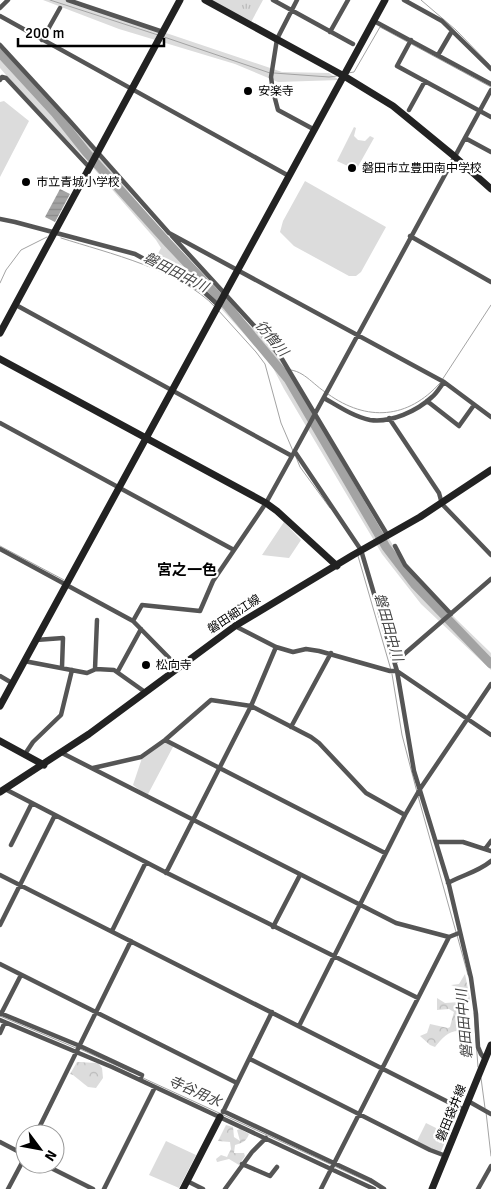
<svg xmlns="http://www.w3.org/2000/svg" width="491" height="1189" font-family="Signika,'Noto Sans JP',sans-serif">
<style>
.grass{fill:#dcdcdc}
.forest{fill:url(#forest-crowns)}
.park{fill:url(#park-tufts)}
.water{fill:url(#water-rules)}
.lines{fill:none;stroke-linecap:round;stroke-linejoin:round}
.stream{stroke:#a3a3a3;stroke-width:1}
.river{stroke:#a3a3a3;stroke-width:9}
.street{stroke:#555;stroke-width:4.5}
.secondary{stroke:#222;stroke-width:7}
.poi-dot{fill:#000;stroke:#fff;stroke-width:2}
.labels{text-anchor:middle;stroke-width:4.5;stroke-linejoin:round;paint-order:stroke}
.poi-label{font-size:12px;fill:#000;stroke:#fff;text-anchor:start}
.street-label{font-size:12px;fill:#000;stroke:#fff}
.water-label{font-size:14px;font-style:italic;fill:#444;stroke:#fff}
.quarter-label{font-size:15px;font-weight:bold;fill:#000;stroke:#fff}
</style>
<defs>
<pattern id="forest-crowns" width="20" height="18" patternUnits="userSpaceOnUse" patternTransform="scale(1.25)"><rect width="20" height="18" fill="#dcdcdc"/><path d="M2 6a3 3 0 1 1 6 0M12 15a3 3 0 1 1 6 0" fill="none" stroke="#bbb"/></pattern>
<pattern id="park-tufts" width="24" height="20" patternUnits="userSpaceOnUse" patternTransform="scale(1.25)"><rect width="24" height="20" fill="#dcdcdc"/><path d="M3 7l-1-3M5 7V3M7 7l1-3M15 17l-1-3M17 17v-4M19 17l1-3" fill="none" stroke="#bbb"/></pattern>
<pattern id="water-rules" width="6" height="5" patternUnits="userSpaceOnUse" patternTransform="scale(1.25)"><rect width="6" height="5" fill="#a3a3a3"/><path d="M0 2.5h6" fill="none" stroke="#8b8b8b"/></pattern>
</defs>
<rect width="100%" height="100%" fill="#fff"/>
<path class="grass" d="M43,0H68L282,72L329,73L339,80L278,82L235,64L119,29Z
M0,45L84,138L155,223L243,319L272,346L405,565L456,619L491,653V670L421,604L382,554L284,389L271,364L218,305L203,291L154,261L161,248L156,240L82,155L31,104L0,68Z
M4,101L29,121L0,177V102Z
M354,127L356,128L354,136L358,140L365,141L370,136L374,138L356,170L337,161Z
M305,181L386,227L361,272L356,276H349L294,246L280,232L283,221Z
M284,522L301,540L289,558L262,555Z
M165,740L174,745L147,796L133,785L143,755Z
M426,1123L448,1134L440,1154L416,1143Z
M166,1141L196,1155L179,1188L149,1175Z"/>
<path class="forest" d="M465,974L470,999L461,1009L470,1029L465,1032C451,1028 443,1037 435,1047L430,1045L420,1036L427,1033L430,1024L448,1028L450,1027L454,1012L449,1009L437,1010V998L445,1003L460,1002L463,997L461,989L451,985L459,984Z
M77,1062L98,1063L102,1068L103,1078L96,1088L88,1087L73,1075L70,1074Z
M226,1125L233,1127L234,1137L240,1141L237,1130L240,1129L249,1134C246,1142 242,1143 235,1145L234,1153H244L245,1156L239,1165L229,1159L217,1162L216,1159L221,1155L227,1157L231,1149L230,1142L218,1141Z"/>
<path class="park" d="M204,0H263L250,24Z"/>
<path class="water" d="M60,189L70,194L55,222L45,217Z"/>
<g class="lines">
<path class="stream" d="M50,0L158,35
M421,0L456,30L489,64
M164,37L270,73
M274,73L329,77L337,76
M348,73L354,72L380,27L491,87
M61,238C108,253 181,270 215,307
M0,283L6,270L21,250L47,237
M218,310L256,352L265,364L281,423L293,451
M281,370C301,367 309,381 325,392
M442,380L491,305
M328,394C367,422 408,419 440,383
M296,457L300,467L330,508
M0,546L64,580
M358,556L391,670
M392,674L402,735L417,792
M418,796L456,932
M457,935L468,975
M474,1013L478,1067
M0,1016L76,1048
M80,1049L131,1072
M143,1078L330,1164
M481,1078L485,1108
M486,1112L491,1156
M334,1166L371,1183"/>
<path class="river" d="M0,53L55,113L86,152L168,243L228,307L288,379L386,547L415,585L491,664"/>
<path class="street" d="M68,0L163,32
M273,0L353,44
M297,0L277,39L271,77L273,91L278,110L315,130
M404,0L442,21L491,69
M0,8L8,0
M0,16L289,176
M374,21L491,84
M330,32L348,0
M42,40L60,8
M411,40L397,66L491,117
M0,45L68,119L169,233L444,382L491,417
M438,55L452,31
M0,80L2,77L6,78L90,168
M409,110L425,81
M465,138L491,152
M0,219L15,222L135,254L203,291L218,305
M172,236L269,342L282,359L388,536
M410,236L491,282
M16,305L292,456
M324,398C338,406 354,417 370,420C391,423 417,411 432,397C437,393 440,387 444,382
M427,401L459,426L474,405
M389,418L439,493L442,504L491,555
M0,423L234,550
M295,452L361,550L397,671L414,771L449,885L471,978L476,1014L478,1047L481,1054L485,1059
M395,546L405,565L451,614
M0,549L133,621L178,667
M133,621L142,605L200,611L213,581L266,503L292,456L491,90
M235,626L276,647L293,652L306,649L319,651L390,671H397L491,735
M36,640L63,638L62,667
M24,661L87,673L96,669L114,670L145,692
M395,662L491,579
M95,669L97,620
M118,671L141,629
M0,676L12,683
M291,727L331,653
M165,740L385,853
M62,753L396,923L449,937
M25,754L33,742L61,715L72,670
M93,768L141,757L165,740L211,700L251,706L311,737L319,743L366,793L405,815
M5,789L165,872L418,998
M436,842H463L491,851
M11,845L32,803
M485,849L491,841
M166,873L251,706L276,647
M0,875L464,1110
M448,883C462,875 478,872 491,861
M0,925L55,815
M273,927L300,875
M112,931L146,862
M0,964L237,1083
M0,1013L80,1046L142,1075L140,1080
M1,1014L21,975
M0,1020L112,1067L374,1189
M299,1026L405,815L420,789L491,684
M0,1033L5,1022
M250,1059L430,1150L446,1156
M468,1101L491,1114
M223,1111L370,1180L384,1189
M223,1112L272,1012
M36,1134L131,941
M0,1142L25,1155
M43,1164L93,1189
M242,1164L270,1176L277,1167
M187,1181L203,1189
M8,1189L25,1157
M104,1189L155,1087
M225,1189L252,1152L266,1138
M321,1189L446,943L449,937L459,933
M478,1189L491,1166"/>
<path class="secondary" d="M205,0L344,76L393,106L454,156L491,189
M0,333L180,0
M0,359L266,503L277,511L337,566
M0,706L385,0
M0,741L44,765
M0,792L89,734L235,626L353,555L420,517L491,470
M183,1189L220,1117
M432,1189L491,1045"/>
</g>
<g class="poi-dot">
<circle cx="248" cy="91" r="5"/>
<circle cx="352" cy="168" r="5"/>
<circle cx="26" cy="182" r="5"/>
<circle cx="146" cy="665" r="5"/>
</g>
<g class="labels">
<g class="poi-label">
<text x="258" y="95">安楽寺</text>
<text x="362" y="172">磐田市立豊田南中学校</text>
<text x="36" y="186">市立青城小学校</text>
<text x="156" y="669">松向寺</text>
</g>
<g class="street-label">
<text transform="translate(234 614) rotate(-33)" y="4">磐田細江線</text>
<text transform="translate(451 1113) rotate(-68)" y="4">磐田袋井線</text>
</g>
<g class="water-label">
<text transform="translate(176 272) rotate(27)" y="5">磐田田中川</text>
<text transform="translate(272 338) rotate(50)" y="5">彷僧川</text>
<text transform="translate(389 627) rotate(74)" y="5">磐田田中川</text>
<text transform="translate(464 1024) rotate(-95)" y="5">磐田田中川</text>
<text transform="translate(195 1091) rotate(24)" y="5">寺谷用水</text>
</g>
<g class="quarter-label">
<text x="187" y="575">宮之一色</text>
</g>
</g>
<g transform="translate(40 1149) rotate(122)"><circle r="24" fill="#ffffff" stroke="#999999"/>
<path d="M0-4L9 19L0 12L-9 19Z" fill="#000000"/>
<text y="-8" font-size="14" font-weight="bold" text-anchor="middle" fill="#000000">N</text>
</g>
<path d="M18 38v8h146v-8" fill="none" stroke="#000000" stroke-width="2.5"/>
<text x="25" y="38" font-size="15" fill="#000000" stroke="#ffffff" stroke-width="4" paint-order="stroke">200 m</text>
</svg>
